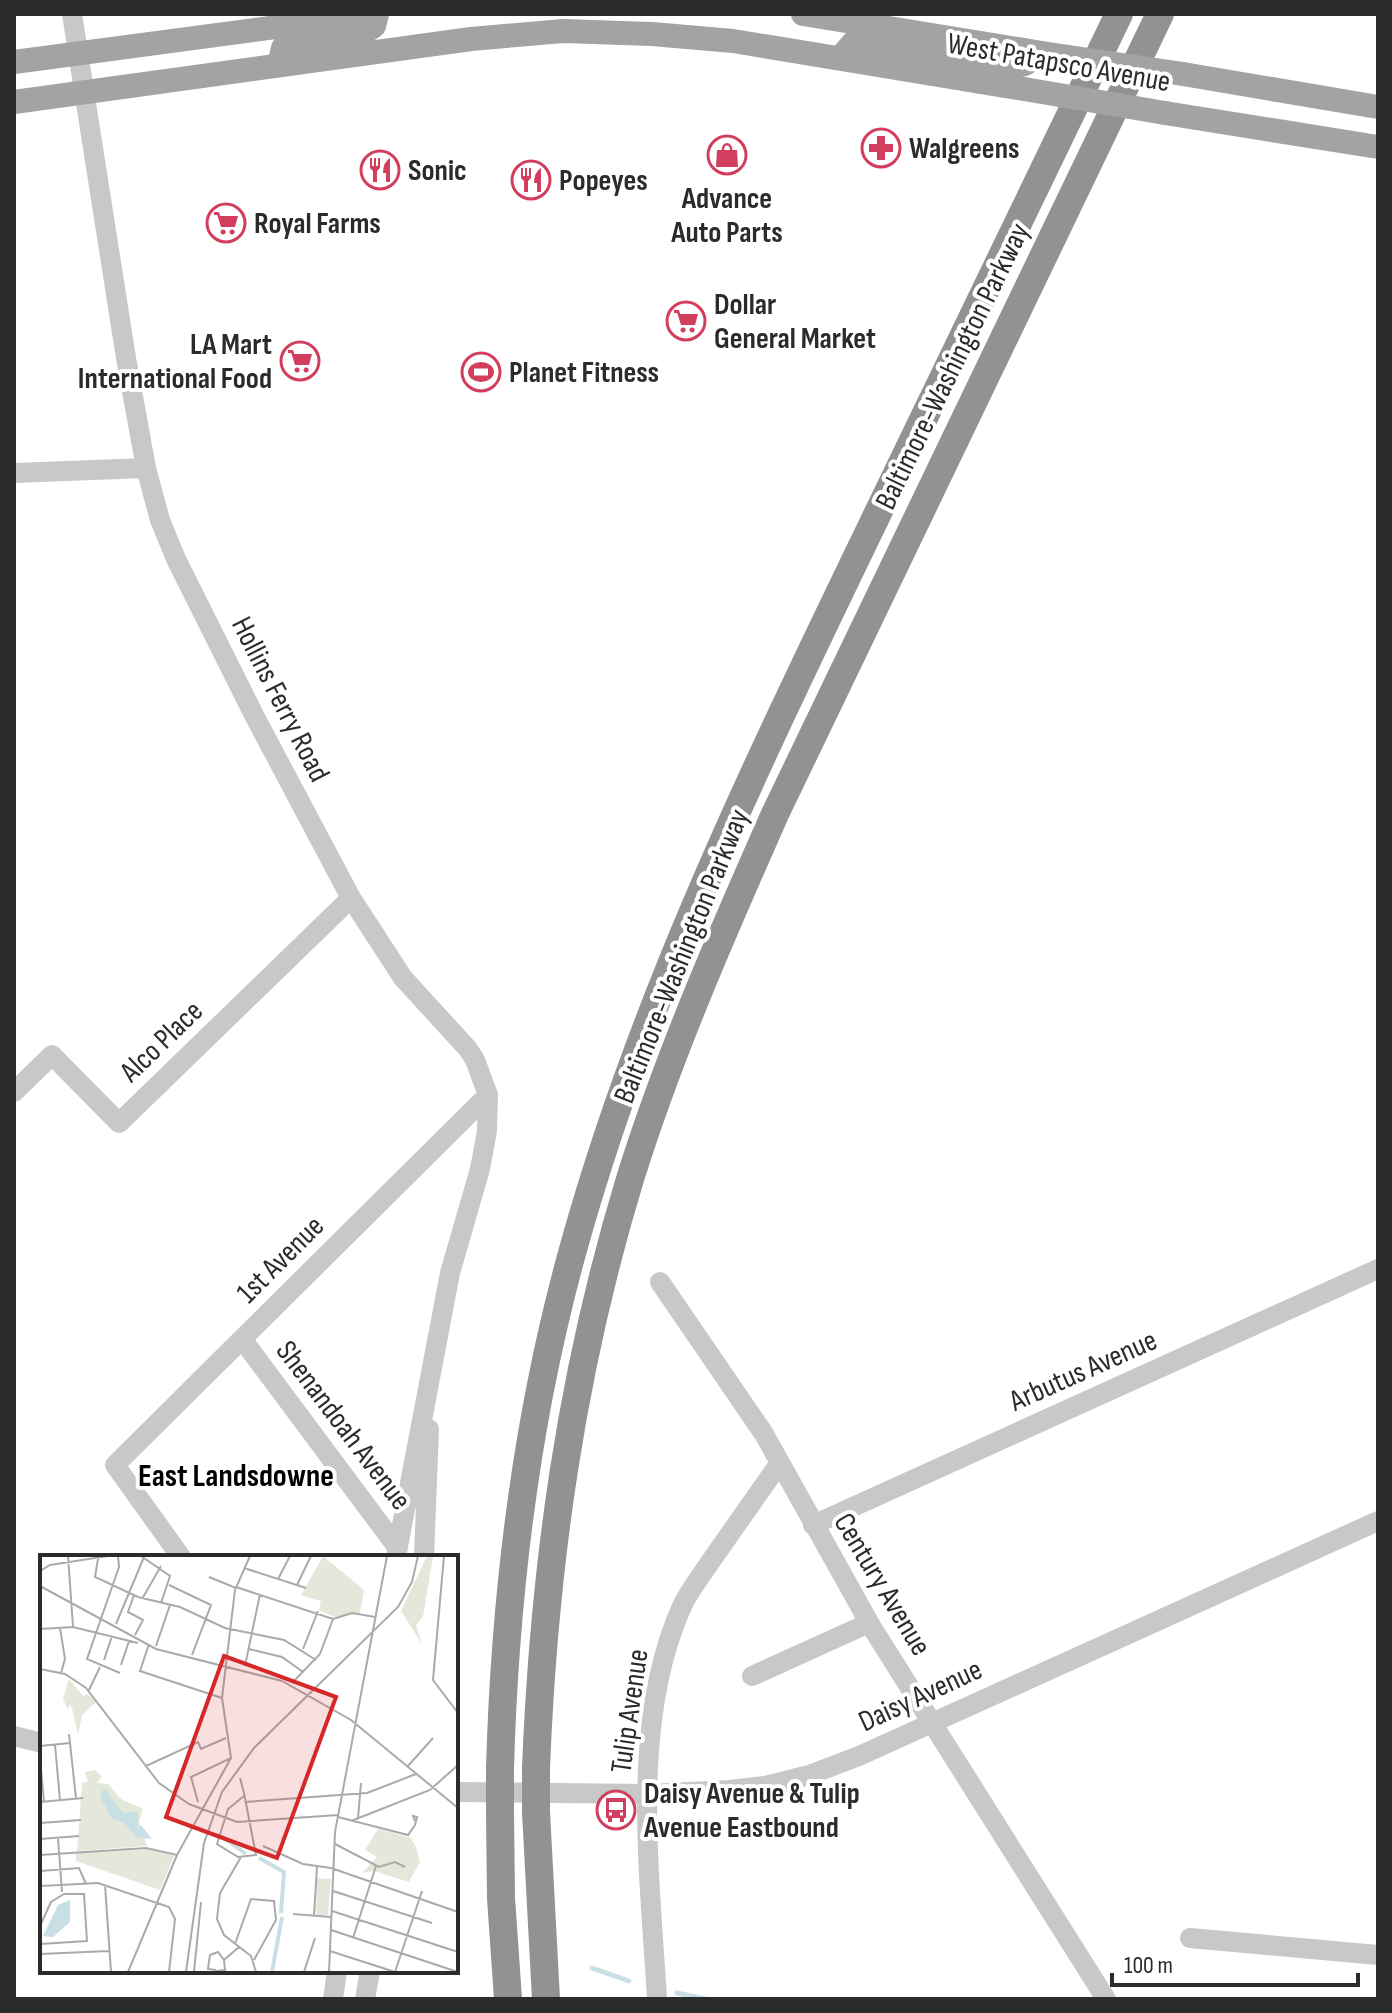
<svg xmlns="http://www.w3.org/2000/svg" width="1392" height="2013" font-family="'Sofia Sans Condensed',sans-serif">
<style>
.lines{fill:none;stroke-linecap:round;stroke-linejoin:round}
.stream{stroke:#c8dfe6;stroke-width:5}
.minor{stroke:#c8c8c8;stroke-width:20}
.major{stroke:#a3a3a3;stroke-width:24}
.highway{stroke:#929292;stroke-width:28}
.major-bridge{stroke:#a3a3a3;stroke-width:24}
.highway-bridge{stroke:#929292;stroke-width:28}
.labels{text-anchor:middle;stroke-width:8;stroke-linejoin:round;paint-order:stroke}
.street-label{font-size:30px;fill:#2b2b2b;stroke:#fff}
.poi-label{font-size:30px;font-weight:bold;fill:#2b2b2b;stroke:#fff;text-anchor:start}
.neighbourhood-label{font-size:32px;font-weight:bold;fill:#000;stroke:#fff}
.inset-river{fill:none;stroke:#c8dfe6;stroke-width:4}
.inset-road{fill:none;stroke:#aaa;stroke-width:2}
.view{fill:#d62828;fill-opacity:0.15;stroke:#d62828;stroke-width:4}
.inset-edge{fill:none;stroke:#2b2b2b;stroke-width:4}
</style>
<rect width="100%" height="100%" fill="#fff"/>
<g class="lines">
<path class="stream" d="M592,1968L629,1981
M677,1993L706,1999"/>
<path class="minor" d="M72,14L126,358L146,468L160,520L176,559L255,717L351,898L403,978L468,1049L475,1060L488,1095L487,1131L480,1169L450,1273L396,1557
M14,473L146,468
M14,1092L52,1055L119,1123L351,898
M660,1282L764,1434L871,1626L1106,1999
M242,1339L397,1547
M813,1525L1378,1269
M181,1557L115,1465L488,1095
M424,1557L429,1429
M752,1676L869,1623
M14,1736L42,1743
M456,1792L648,1794L729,1790L765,1786L809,1775L859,1756L1378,1521
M1190,1938L1378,1955
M333,1999L337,1971
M365,1999L370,1971
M657,1999C650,1874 629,1721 683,1604C691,1588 703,1573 713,1558C735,1527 757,1495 779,1464"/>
<path class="major" d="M803,14L1042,53
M840,58L853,43L859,42L1016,66L1025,64L1042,53
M14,62L374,14
M279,65L283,48L288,45L362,34L374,26L377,14
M1183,74L1378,107
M14,102L471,39L563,31L652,34L733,41L1024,89
M1165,113L1378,147"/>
<path class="highway" d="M500,1768C505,1592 526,1417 574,1246C639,1012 743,793 848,575C939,388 1029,201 1119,14
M536,1768C544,1566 571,1373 630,1179C669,1054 722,934 775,814L1160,14
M536,1812L546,1999
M500,1813L501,1898L508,1999"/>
<path class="major-bridge" d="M1042,53L1183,74
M1024,89L1165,113"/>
<path class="highway-bridge" d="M536,1812V1768
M500,1813V1768"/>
</g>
<defs>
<g id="pharmacy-ring" transform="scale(2)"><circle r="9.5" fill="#fff" stroke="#d23e5d" stroke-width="1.5"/><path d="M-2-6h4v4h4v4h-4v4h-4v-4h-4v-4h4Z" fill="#d23e5d"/></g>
<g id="shop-ring" transform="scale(2)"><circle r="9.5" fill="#fff" stroke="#d23e5d" stroke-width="1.5"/><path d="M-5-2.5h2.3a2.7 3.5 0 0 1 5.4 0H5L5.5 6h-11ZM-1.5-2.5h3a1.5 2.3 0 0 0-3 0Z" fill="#d23e5d"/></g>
<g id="restaurant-ring" transform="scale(2)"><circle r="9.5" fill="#fff" stroke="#d23e5d" stroke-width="1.5"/><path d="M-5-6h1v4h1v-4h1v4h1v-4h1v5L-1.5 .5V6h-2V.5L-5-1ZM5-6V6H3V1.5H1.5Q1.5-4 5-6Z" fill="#d23e5d"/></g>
<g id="supermarket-ring" transform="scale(2)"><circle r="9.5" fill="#fff" stroke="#d23e5d" stroke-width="1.5"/><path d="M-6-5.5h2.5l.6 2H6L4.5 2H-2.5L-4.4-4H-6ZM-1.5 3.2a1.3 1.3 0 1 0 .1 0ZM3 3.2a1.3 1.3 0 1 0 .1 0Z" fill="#d23e5d"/></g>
<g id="stadium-ring" transform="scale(2)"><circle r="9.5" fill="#fff" stroke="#d23e5d" stroke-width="1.5"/><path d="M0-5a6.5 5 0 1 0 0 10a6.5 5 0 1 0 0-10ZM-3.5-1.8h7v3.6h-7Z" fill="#d23e5d"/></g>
<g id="bus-ring" transform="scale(2)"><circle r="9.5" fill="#fff" stroke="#d23e5d" stroke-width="1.5"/><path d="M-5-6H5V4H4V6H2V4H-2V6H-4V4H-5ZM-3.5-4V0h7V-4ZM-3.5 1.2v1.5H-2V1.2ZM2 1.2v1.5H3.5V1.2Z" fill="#d23e5d"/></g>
</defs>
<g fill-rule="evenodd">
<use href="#pharmacy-ring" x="881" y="148"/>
<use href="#shop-ring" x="727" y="155"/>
<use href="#restaurant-ring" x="380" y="170"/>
<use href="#restaurant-ring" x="531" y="180"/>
<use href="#supermarket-ring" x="226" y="223"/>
<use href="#supermarket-ring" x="686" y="321"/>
<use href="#supermarket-ring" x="300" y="361"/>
<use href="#stadium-ring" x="481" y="372"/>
<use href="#bus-ring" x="616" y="1810"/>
</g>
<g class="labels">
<g class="street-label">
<text transform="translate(1059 62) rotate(10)" y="10">West Patapsco Avenue</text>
<text transform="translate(952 366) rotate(-64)" y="10">Baltimore-Washington Parkway</text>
<text transform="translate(281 699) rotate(63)" y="10">Hollins Ferry Road</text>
<text transform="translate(681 956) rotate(-68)" y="10">Baltimore-Washington Parkway</text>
<text transform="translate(161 1041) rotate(-44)" y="10">Alco Place</text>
<text transform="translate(280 1259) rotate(-45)" y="10">1st Avenue</text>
<text transform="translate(1083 1370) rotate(-24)" y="10">Arbutus Avenue</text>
<text transform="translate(344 1425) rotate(53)" y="10">Shenandoah Avenue</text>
<text transform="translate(883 1584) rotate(59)" y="10">Century Avenue</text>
<text transform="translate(920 1695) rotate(-25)" y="10">Daisy Avenue</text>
<text transform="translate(629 1711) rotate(-82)" y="10">Tulip Avenue</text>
</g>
<g class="poi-label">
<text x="909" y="158">Walgreens</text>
<text x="408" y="180">Sonic</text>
<text x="559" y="190">Popeyes</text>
<text x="727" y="208" text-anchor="middle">Advance<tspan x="727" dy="34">Auto Parts</tspan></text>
<text x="254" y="233">Royal Farms</text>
<text x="714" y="314">Dollar<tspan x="714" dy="34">General Market</tspan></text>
<text x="272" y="354" text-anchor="end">LA Mart<tspan x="272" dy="34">International Food</tspan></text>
<text x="509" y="382">Planet Fitness</text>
<text x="644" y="1803">Daisy Avenue &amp; Tulip<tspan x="644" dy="34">Avenue Eastbound</tspan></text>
</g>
<g class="neighbourhood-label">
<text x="236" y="1486">East Landsdowne</text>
</g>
</g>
<g transform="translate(40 1555)">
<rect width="418" height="418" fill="#fff"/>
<path d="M283,1L324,35L320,58L294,62L279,55L281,46L261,40ZM387,1H393L383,62L376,70L382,89L361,56ZM29,124L43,141L48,139L56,147L42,160L38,180L32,153L29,149L28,155L23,144ZM55,215L62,222L57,228L68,229L81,244L103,254L99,266L107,291L37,296L42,228L48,227L45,217ZM338,274L371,283L376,292L380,307L369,327L334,316L322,318L337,302L325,295ZM108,294L134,301L120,335L36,306V298ZM277,323L291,324L288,360H276Z" fill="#e3e8da"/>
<path d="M64,233L83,258L98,257V274L101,270L112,284L97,282L83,267L73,265L60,242ZM30,345V367L13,382L3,381L18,350Z" fill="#c8dfe6"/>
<path class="inset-river" d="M181,281L206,299M219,303L244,317L241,358M232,417L242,362"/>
<path class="inset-road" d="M28,1L33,72M78,1L79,12L47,104L80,118M101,1L130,21L121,48M404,1L393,125L418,158M58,4L55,22L98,42L140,52L185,73L244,85L276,105M418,8V41M204,13L266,33M0,16L10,10L68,1M169,22L196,33M238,24L250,1M129,30L171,50L152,100M257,30L271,1M0,31L116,94L242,126L311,165L418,253M196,32L293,64M94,40L88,57L103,65L95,80M102,44L121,11M293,64L312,58L335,62M76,69L104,2M20,73L25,104L21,118M0,74L33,72L98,88M109,89L100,116L182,143M116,91L130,50M209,94L242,102L263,117M263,94L278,56M64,105L72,81M81,110L89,86M205,111L220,39M0,114L25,119L46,133L119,228L149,249L197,267L298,260M252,128L280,99L293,64M49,135L60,112M29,179L36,243M15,190L20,245M0,191L30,188M0,204L4,246M106,211L158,187L161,194L186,183M368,211L393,183M200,223L204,238L216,300L198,302L177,289L188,254L204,241M0,247L43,243M158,247L151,222L191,203M205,247L327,238L376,219M298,262L368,280L375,270L377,262L373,261L375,266M318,263L321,228M311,266L390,235L418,210M0,268L41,265M18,283L22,337M0,284L39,281M295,289L339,312L355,307L365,312M223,291L263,309L291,313L418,357M0,300L106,293L137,300M201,302L180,338L177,364L184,380L211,401L216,417M0,316L39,313L46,329M65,330L71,417M0,331L58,328L129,352L135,364L129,417M293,336L392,368M292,356L418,397M253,359L291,362M274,360L277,312M0,371L11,347L24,339H44L47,386L0,389M291,375L418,417M313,383L336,311M195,389L211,344L234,346L236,365L214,405M290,396L355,417M0,399L69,396M176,415L168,414L170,400L178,397L184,405M176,416L185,415L184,405L199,392M88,417L137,300L191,203L182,143L195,35L210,1M146,417L164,288L182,237L214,193L358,52L372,27L378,1M154,417L161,347M264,417L275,383M289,417L295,277L347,1M355,417L382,336"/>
<path class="view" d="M184,101L296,142L237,303L126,262Z"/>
<rect width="418" height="418" class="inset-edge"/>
</g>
<rect width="1392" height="2013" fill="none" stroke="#2b2b2b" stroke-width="32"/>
<path d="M1112 1973v12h246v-12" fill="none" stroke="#2b2b2b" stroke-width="4"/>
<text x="1124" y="1973" font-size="24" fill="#2b2b2b" stroke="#ffffff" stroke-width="6" paint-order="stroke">100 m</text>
</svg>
